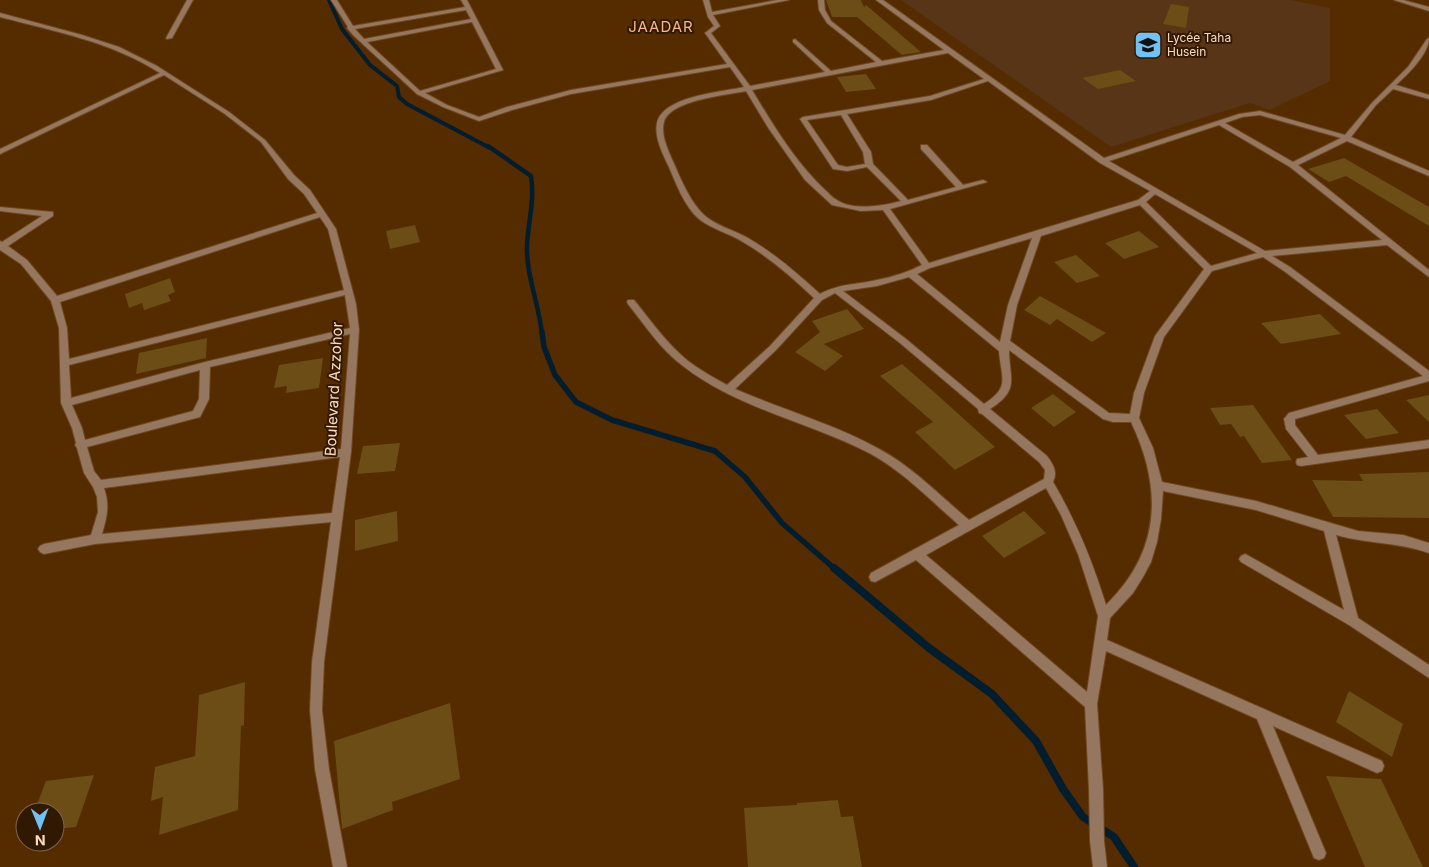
<svg xmlns="http://www.w3.org/2000/svg" width="1429" height="867" font-family="Inter,sans-serif">
<style>
.built{fill:#583517}
.lines{fill:none;stroke-linecap:round;stroke-linejoin:round}
.stream-far3{stroke:#021d2e;stroke-width:4}
.stream-far2{stroke:#021d2e;stroke-width:4.5}
.stream-far1{stroke:#021d2e;stroke-width:5.5}
.stream{stroke:#021d2e;stroke-width:8}
.building{fill:#6b4d15}
.street-casing{stroke:#70471f;stroke-width:2}
.street{fill:#95775f;fill-rule:evenodd}
.labels{text-anchor:middle;stroke-width:4;stroke-linejoin:round;paint-order:stroke}
.far-poi-label{font-size:12px;fill:#fcdac1;stroke:#301803;text-anchor:start}
.far-quarter-label{font-size:15px;letter-spacing:1px;fill:#f9b884;stroke:#301803}
.street-label{font-size:15px;fill:#fcdac1;stroke:#301803}
</style>
<rect width="100%" height="100%" fill="#552b00"/>
<path class="built" d="M901,0H1291L1330,8V81L1270,110L1250,103L1111,147Z"/>
<g class="lines">
<path class="stream-far3" d="M329,0L342,29L370,65L397,86L399,97L407,104L490,148"/>
<path class="stream-far2" d="M488,146L531,176C535,200 528,222 527,246C526,275 539,304 542,334"/>
<path class="stream-far1" d="M542,332L544,347L555,375L576,402L612,420L715,451L745,477L782,523L835,569"/>
<path class="stream" d="M834,568L929,648L992,694L1036,741L1063,789L1083,817L1114,837L1134,867"/>
</g>
<path class="building" d="M826,0H861L864,7L866,5L921,52L902,55L857,17H832Z
M1171,4L1189,7L1186,28L1163,24Z
M1120,70L1136,81L1098,89L1082,78Z
M866,74L876,89L846,92L837,77Z
M1344,158L1429,207V226L1346,176L1329,182L1308,169Z
M415,225L420,242L390,249L386,231Z
M1139,231L1159,247L1124,259L1105,243Z
M1076,255L1100,276L1077,283L1054,262Z
M170,278L175,292L168,295L171,301L144,310L142,303L129,308L125,294Z
M1040,296L1058,306L1106,333L1092,342L1057,319L1050,325L1024,310Z
M847,309L864,329L824,344L843,356L825,371L795,352L820,332L812,321Z
M1320,314L1341,334L1281,344L1261,323Z
M207,338L206,358L136,374L139,353Z
M323,358L319,388L286,393L287,386L274,388L279,365Z
M902,364L934,392L995,447L955,470L915,432L933,422L880,376Z
M1053,394L1076,412L1054,427L1031,408Z
M1429,395V422L1406,400Z
M1253,405L1292,460L1262,463L1244,436L1240,437L1231,424L1220,425L1210,408Z
M1377,409L1399,433L1366,439L1344,415Z
M400,443L395,471L357,474L363,446Z
M1429,472V518L1333,517L1312,480L1363,481L1359,474Z
M397,511L398,541L355,551V520Z
M1024,511L1046,533L1004,558L982,536Z
M245,682L244,725L241,726L238,810L159,835L163,797L151,801L155,767L195,756L199,695Z
M1349,691L1403,724L1392,757L1336,722Z
M450,703L460,779L392,802L393,810L342,829L334,741Z
M94,775L76,827L55,829V812H34L46,781Z
M1326,776L1381,779L1423,867H1365Z
M838,800L841,817L853,816L862,867H748L744,808L797,805V803Z"/>
<g class="lines">
<g class="street-casing">
<path id="street" d="M187,0H193L172,38L167,39L166,38Z
M331,0H337L353,26L465,7L461,0H467L503,70L425,93L447,105L479,117L507,107L571,90L727,64L705,33L714,26L708,17L703,0H709L712,12L777,0H789L713,15L720,26L711,33L750,86L825,72L793,42V40L795,39L831,71L876,62L827,23L819,10L818,0H824L825,10L831,21L882,61L944,50L876,0H883L1104,158L1239,114L1260,111L1345,135L1372,103L1408,67L1427,39L1429,38C1429,54 1407,75 1396,85L1429,95V99L1393,89L1376,105L1351,137L1429,171V176L1347,141L1298,165L1429,270V277L1387,245L1272,256L1290,267L1429,371V381L1295,419V425L1318,455L1429,440V448L1301,466L1297,465L1296,462L1297,459L1308,457L1286,429L1284,419L1289,413L1423,376L1284,271L1263,257L1212,271L1164,337L1144,393L1139,418L1153,448L1162,482L1256,501L1358,531L1403,535L1429,543V553C1398,542 1368,544 1336,535L1358,618L1429,665V678L1349,625L1241,562L1239,559L1241,556L1245,554L1249,556L1344,610L1324,531L1256,510L1163,491L1161,519L1157,542L1151,562L1143,577L1133,593L1110,618L1107,640L1382,761L1384,766L1382,771L1377,773L1273,726L1326,853L1324,858L1319,860L1314,858L1257,719L1106,651L1097,704L1103,789L1104,841L1107,867H1093L1090,841L1089,789L1085,707L916,560L875,582L871,581L869,577L871,573L959,525C931,501 904,472 871,454C810,422 738,409 683,366C661,350 645,325 628,304L627,302L628,300H634C651,321 667,344 688,361C700,370 714,378 727,385L770,346L814,298C792,277 769,257 743,242C729,233 711,229 699,219C685,207 676,184 669,167C663,155 654,137 657,123C663,96 722,92 744,87L730,67L571,94L512,110L479,121L443,107L417,94L354,36L347,28L348,27ZM466,10L471,19L364,39L355,29ZM472,22L496,69L420,91L367,42ZM948,53L984,79L930,96L803,117L800,119L833,169L847,171L867,167L901,201C884,206 852,211 837,200C832,198 829,193 825,190C795,162 773,125 752,90ZM988,81L1100,163L1150,191L1138,200L929,263L890,209L987,182L983,180L963,185L927,145H921V149L956,187L908,200L873,164L871,152L847,114L931,100ZM746,91L769,129L805,180L832,205L861,211L883,210L922,265C908,272 893,277 877,280C856,285 840,283 820,294C797,273 774,253 748,238C734,230 716,226 704,215C691,203 682,182 675,166C670,154 660,136 664,122C670,100 727,95 746,91ZM841,115L863,152L865,164L847,167L838,165L807,120ZM1260,115L1341,138L1293,162L1225,123L1242,117ZM1219,125L1290,167L1382,240L1265,251L1109,161ZM1155,194L1257,253L1211,266L1146,202ZM1140,205L1204,269L1155,336L1134,393L1130,414L1109,413L1010,341L1017,305L1041,236ZM1032,238L1008,305L1000,342L917,274L930,268ZM909,277L999,351C1001,378 1011,387 984,404L906,339L843,291L877,286ZM835,293L900,343L978,409L979,413L982,414L1039,462L1045,470L1044,479L969,520C940,496 913,467 879,449C834,424 783,410 735,389L776,350L822,300ZM1009,350L1103,419L1113,422H1131C1163,489 1161,551 1106,605C1092,560 1077,523 1053,482C1058,472 1053,464 1047,456L990,409C1021,389 1009,379 1009,350ZM1046,488L1061,515L1078,554L1098,616L1087,692L926,555Z
M1394,0H1403L1429,7V11Z
M0,13L82,35L119,47L157,66L229,112L265,140L294,175L310,190L336,229L356,304L359,330L351,452L324,662L322,710L329,769L347,867H333L315,769L310,710L312,662L331,522L95,544L44,554L40,552L38,549L40,546L44,544L91,535L98,512L97,497L93,487L84,473L77,448L75,445L76,443L72,428L61,403L59,328L51,301L21,264L0,250V241L2,242L42,216L0,211V207L53,212V216L8,246L27,260L57,296L317,213L304,194L288,179L261,142L225,114L164,75L0,154V149L160,73C112,42 54,31 0,17ZM320,217L328,229L344,290L69,359L67,328L60,302ZM345,295L350,328L205,362L71,398L69,365ZM350,334L341,449L101,480L94,471L87,447L200,417L209,399L210,367ZM200,370L199,399L193,411L85,440L82,428L72,405ZM340,457L332,513L102,534C107,517 110,505 104,488Z"/>
</g>
<use href="#street" class="street"/>
</g>
<defs>
<g id="school-square" transform="scale(1.4375)"><rect x="-9" y="-9" width="18" height="18" rx="4" fill="#72c1f5" stroke="#301803"/><path d="M0-5L7-2L0 1L-7-2ZM-4 1L0 2.5L4 1V4Q0 6-4 4Z" fill="#111"/></g>
</defs>
<g fill-rule="evenodd">
<use href="#school-square" x="1148" y="45"/>
</g>
<g class="labels">
<g class="far-poi-label">
<text x="1167" y="42">Lycée Taha<tspan x="1167" dy="14">Husein</tspan></text>
</g>
<g class="far-quarter-label">
<text x="661" y="32">JAADAR</text>
</g>
<g class="street-label">
<text transform="translate(334 389) rotate(-87)" y="5">Boulevard Azzohor</text>
</g>
</g>
<g transform="translate(40 827) rotate(179)"><circle r="24" fill="#301803" stroke="#82664f"/>
<path d="M0-4L9 19L0 12L-9 19Z" fill="#72c1f5"/>
<text y="-8" font-size="14" font-weight="bold" text-anchor="middle" fill="#fcdac1">N</text>
</g>
</svg>
